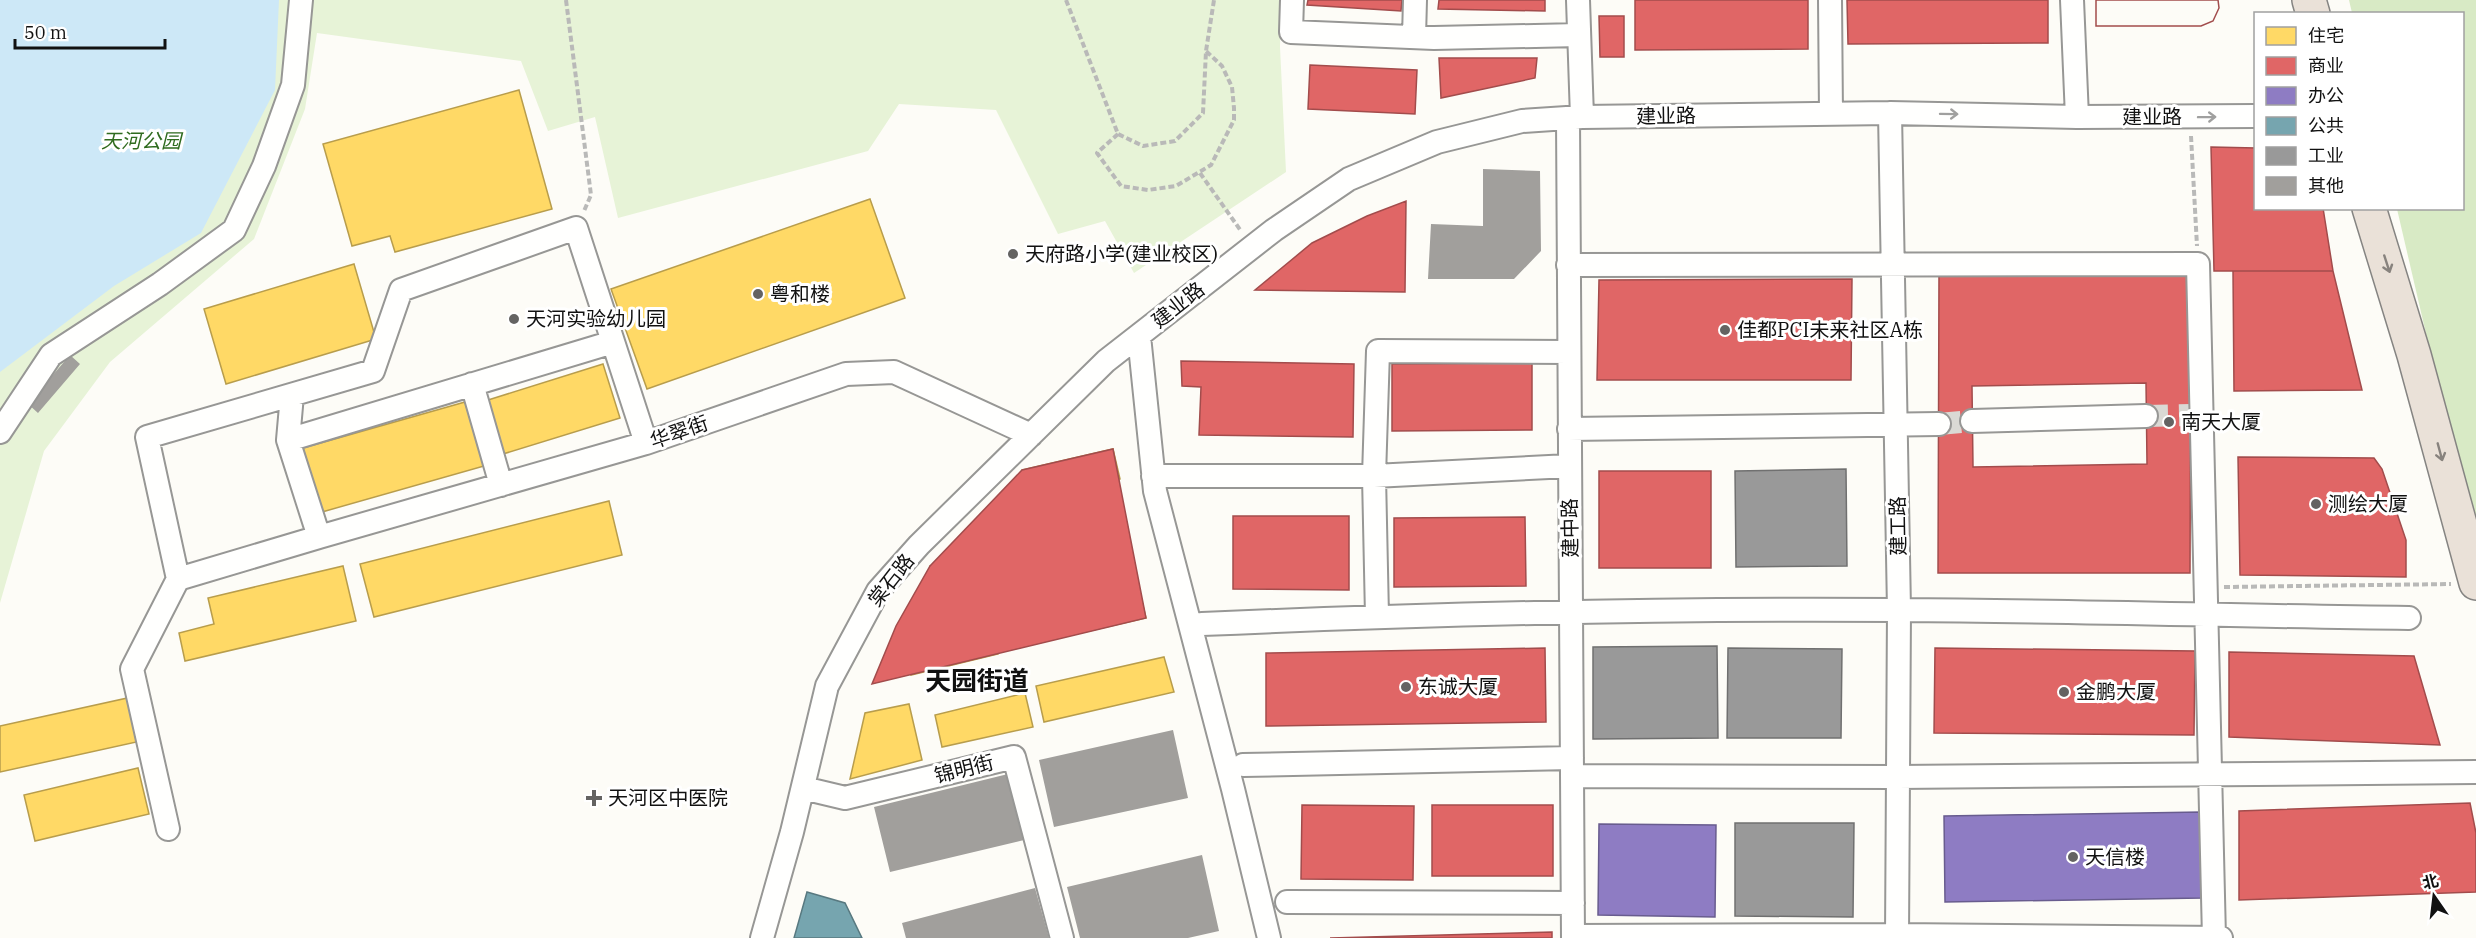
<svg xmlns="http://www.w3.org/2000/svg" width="2476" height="938" font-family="'IBM Plex Serif','Noto Sans SC',serif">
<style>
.green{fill:#e7f3d7}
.forest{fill:#d8eac5}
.water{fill:#cde8f7}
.homes{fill:#ffd966;stroke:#b89d4c;stroke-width:1.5}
.shops{fill:#e06666;stroke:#a24c4c;stroke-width:1.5;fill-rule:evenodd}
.offices{fill:#8e7cc3;stroke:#685c8e;stroke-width:1.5}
.public{fill:#76a5af;stroke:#587980;stroke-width:1.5}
.industry{fill:#999;stroke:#707070;stroke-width:1.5}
.building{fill:#a19f9c}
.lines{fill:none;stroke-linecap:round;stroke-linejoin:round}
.minor-tunnel{stroke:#dad9d4;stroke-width:22;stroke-dasharray:22 11;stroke-linecap:butt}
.minor-casing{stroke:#979795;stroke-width:26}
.highway-casing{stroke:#858482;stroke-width:36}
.path{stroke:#b9b9b8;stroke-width:4;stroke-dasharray:6 3;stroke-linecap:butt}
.minor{stroke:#fffffe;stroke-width:22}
.highway{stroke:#eae1d8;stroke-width:33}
.oneway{stroke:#a0a09f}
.oneway2{stroke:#88837e}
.poi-dot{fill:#646362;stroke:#fff;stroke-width:2}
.labels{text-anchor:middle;stroke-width:6;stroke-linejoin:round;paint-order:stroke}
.street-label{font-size:20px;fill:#111;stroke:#fff}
.park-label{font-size:20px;font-style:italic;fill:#2f6b1f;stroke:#fff}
.poi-label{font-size:20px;fill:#111;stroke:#fff;text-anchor:start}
.district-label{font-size:26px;font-weight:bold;fill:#111;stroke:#fff}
</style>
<rect width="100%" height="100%" fill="#fdfcf7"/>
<path class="green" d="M0,0H1281L1280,47L1286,172L1134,273L1105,221L1058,234L996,110L899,104L868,151L618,218L595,117L548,131L521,61L317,33L305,109L254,239L110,362L44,451L0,603Z"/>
<path class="forest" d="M2349,0H2476V536L2458,471L2397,209L2462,208V14L2352,13Z"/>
<path class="water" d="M0,0H279L275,90L201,233L114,286L0,372Z"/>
<path class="homes" d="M519,90L552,209L395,252L390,236L352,246L323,144Z
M870,199L905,298L647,389L611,289Z
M354,264L376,339L226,384L204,309Z
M603,364L620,418L503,454L488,400Z
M465,402L484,466L322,512L303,448Z
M1113,449L1120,479L1029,501L1022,470Z
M609,501L622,555L374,617L360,564Z
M1123,518L1130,552L995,582L987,549Z
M974,554L982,586L938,597L930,566Z
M343,566L356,621L185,661L179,633L214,624L208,598Z
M1138,585L1146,618L1011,649L1004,615Z
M991,621L998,654L911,675L903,644Z
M1164,657L1174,692L1044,722L1036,686Z
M1025,693L1033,727L942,747L935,715Z
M132,697L141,741L0,772V726Z
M909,704L922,760L850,779L865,713Z
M138,768L149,814L35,841L24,795Z"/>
<path class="shops" d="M1308,0H1402L1401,11L1307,5Z
M1439,0H1545V11L1438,9Z
M1635,0H1808V49L1635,50Z
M1847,0H2048V43L1848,44Z
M2096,0H2218L2219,8L2213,21L2201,26H2096Z
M2096,0H2218L2219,8L2213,21L2201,26H2096Z
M1599,16H1624V57H1600Z
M1439,58H1537L1535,78L1441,98Z
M1310,65L1417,70L1415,114L1308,109Z
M2211,147L2256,148V208H2323L2333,271H2214Z
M1406,201L1405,292L1255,290L1312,243L1367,216Z
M2233,271H2333L2362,390L2234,391Z
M1939,272L2191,273L2190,573H1938ZM2146,383L2147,464L1973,467L1972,386Z
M1852,279L1851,380H1597L1599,280Z
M1181,361L1354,364L1353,437L1199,435L1201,387L1182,386Z
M1532,363V430L1392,431V364Z
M1113,449L1146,618L872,684L896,626L930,566L1022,470Z
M2238,457L2374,458L2382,469L2406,540V577L2240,575Z
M1599,471H1711V568H1599Z
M1233,516H1349V590L1233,589Z
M1525,517L1526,586L1394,587V518Z
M1545,648L1546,722L1266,726V653Z
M1935,648L2195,651L2194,735L1934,733Z
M2229,652L2414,656L2440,745L2229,737Z
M2470,803L2476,833V892L2239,900V811Z
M1302,805L1414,806L1413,880L1301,879Z
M1432,805H1553V876H1432Z
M1552,932V938H1330Z"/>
<path class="offices" d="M2201,812L2202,898L1945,902L1944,816Z
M1599,824L1716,825L1715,917L1598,915Z"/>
<path class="public" d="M807,892L845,903L862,938H794Z"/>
<path class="industry" d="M1846,469L1847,566L1736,567L1735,471Z
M1717,646L1718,738L1593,739V647Z
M1728,648L1842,649L1841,738H1727Z
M1735,823H1854L1853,917L1735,916Z"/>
<path class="building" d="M1483,169L1540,171L1541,251L1514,279H1428L1431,224L1483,226Z
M70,355L80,364L38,413L28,404Z
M1173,730L1188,798L1054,827L1039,760Z
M1008,774L1024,840L890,872L874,807Z
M1202,855L1219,931L1188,938H1080L1067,887Z
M1035,888L1049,938H906L902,923Z"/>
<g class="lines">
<path class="minor-tunnel" d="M2146,416L2191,415
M1939,424L1972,421"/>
<g class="minor-casing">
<path id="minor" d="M1292,0L1291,32L1434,38L1579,35
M1578,0L1582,117
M1830,0L1831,114
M2072,0L2077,117
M1414,37L1415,0
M1890,113L1899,610L1897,938
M1568,118L1573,938
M1568,265L2198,264L2214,938
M1139,336L1155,491L1233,789L1269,938
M472,384L501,485
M1972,421L2146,416
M1569,429L1939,424
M0,432L51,355L160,284L234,230L264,166L293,85L301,0
M288,440L613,342
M1153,476H1374L1569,466
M319,537L646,443L846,374L894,372L1031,435
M178,579L319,537L288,440L292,395
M1377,616L1374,476L1378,351L1569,352
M1202,624C1434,614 1667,608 1900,610C2070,611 2240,616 2409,618
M1243,765L1572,758
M1572,776L1898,777L2476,772
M803,788L845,798L1014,757L1062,938
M168,829L132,669L178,579L147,437L373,371L401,290L576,228L646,443
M1287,902L1573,903
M1573,936L1897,935L2221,938
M762,938L792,832L827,686L878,591L919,545L1106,361L1274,230L1349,179L1437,142L1522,121L1582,117L1890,113L2077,117L2256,116"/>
</g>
<g class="highway-casing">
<path id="highway" d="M2309,0L2313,14
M2369,208L2414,355L2476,583"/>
</g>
<path class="path" d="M566,0L591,195L584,211
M1066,0L1118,134L1143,146L1175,141L1203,113L1206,51L1214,0
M1118,134L1097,153L1121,186L1148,190L1176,186L1211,165L1234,120V108L1232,87L1222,66L1206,51
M2191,136L2197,246
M1200,173L1241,231
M2224,587L2451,584"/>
<use href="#minor" class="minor"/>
<use href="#highway" class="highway"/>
</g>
<defs><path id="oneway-shaft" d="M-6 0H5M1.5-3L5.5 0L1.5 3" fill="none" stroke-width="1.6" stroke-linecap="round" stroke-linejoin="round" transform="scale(1.5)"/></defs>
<g class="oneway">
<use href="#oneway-shaft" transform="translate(1949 114) rotate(1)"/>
<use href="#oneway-shaft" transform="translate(2207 117) rotate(-1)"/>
</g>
<g class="oneway2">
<use href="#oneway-shaft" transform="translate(2387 264) rotate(72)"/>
<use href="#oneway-shaft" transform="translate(2440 452) rotate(75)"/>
</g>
<g class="poi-dot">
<circle cx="1013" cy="254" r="6"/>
<circle cx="758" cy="294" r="6"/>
<circle cx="514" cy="319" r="6"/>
<circle cx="1725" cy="330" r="6"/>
<circle cx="2169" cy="422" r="6"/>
<circle cx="2316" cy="504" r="6"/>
<circle cx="1406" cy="687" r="6"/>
<circle cx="2064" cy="692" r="6"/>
<path d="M591 789h6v6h6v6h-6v6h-6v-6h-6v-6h6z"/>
<circle cx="2073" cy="857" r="6"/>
</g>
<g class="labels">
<g class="street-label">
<text transform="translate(1666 116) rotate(-1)" y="7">建业路</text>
<text x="2152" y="124">建业路</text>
<text transform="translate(1178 305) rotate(-38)" y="7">建业路</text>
<text transform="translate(679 432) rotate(-19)" y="7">华翠街</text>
<text transform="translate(1898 526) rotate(-91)" y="7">建工路</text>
<text transform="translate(1570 528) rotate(-91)" y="7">建中路</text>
<text transform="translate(891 580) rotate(-52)" y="7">棠石路</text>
<text transform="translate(964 769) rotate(-14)" y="7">锦明街</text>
</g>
<g class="park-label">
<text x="141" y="148">天河公园</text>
</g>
<g class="poi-label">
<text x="1025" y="261">天府路小学(建业校区)</text>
<text x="770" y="301">粤和楼</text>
<text x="526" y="326">天河实验幼儿园</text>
<text x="1737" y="337">佳都PCI未来社区A栋</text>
<text x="2181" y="429">南天大厦</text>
<text x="2328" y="511">测绘大厦</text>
<text x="1418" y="694">东诚大厦</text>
<text x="2076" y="699">金鹏大厦</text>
<text x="608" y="805">天河区中医院</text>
<text x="2085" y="864">天信楼</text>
</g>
<g class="district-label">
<text x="977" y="690">天园街道</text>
</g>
</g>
<rect x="2254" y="12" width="210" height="198" fill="#ffffff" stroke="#a0a0a0" stroke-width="1.5"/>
<rect x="2266" y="27" width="30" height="18" fill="#ffd966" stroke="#a0a0a0" stroke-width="1.5"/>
<text x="2308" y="42" font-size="18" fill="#111111">住宅</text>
<rect x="2266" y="57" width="30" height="18" fill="#e06666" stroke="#a0a0a0" stroke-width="1.5"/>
<text x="2308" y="72" font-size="18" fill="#111111">商业</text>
<rect x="2266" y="87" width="30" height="18" fill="#8e7cc3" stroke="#a0a0a0" stroke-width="1.5"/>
<text x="2308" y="102" font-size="18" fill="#111111">办公</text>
<rect x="2266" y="117" width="30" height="18" fill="#76a5af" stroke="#a0a0a0" stroke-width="1.5"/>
<text x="2308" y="132" font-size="18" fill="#111111">公共</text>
<rect x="2266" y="147" width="30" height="18" fill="#999999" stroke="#a0a0a0" stroke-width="1.5"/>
<text x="2308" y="162" font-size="18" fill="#111111">工业</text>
<rect x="2266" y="177" width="30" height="18" fill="#a19f9c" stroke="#a0a0a0" stroke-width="1.5"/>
<text x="2308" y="192" font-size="18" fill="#111111">其他</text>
<g transform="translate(2434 896) rotate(346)" stroke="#ffffff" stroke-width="4.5" paint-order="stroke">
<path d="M0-4.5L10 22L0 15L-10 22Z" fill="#111111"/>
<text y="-9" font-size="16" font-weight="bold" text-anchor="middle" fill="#111111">北</text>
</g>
<path d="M15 39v9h150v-9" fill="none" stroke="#111111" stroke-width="3"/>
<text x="24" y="39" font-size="18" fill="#111111" stroke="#ffffff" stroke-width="4.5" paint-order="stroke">50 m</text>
</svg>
